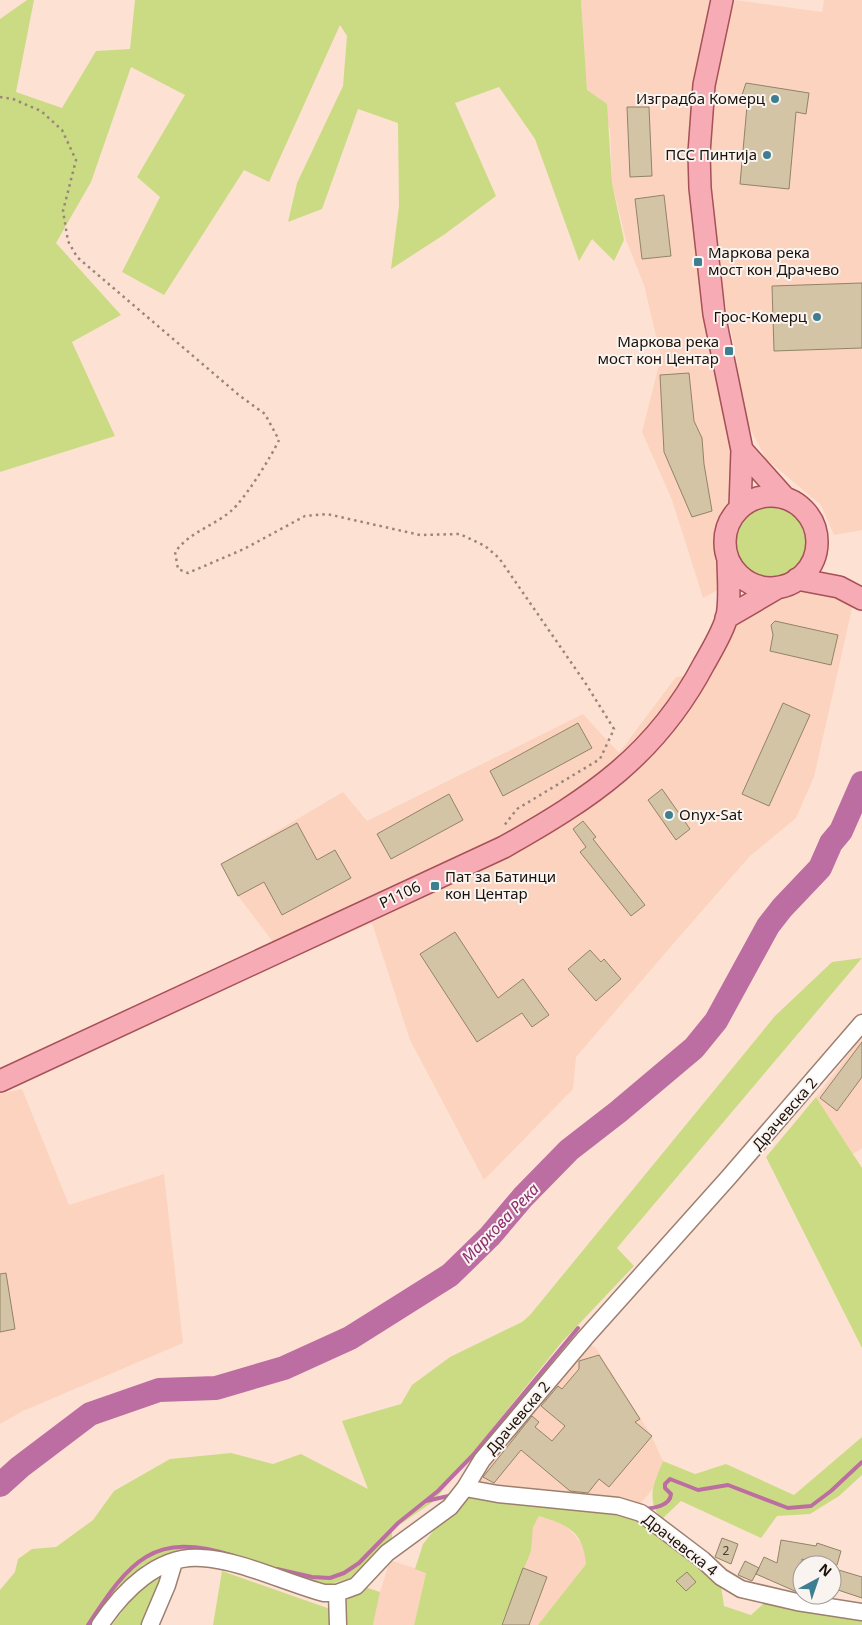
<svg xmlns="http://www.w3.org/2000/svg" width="862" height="1625" font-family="'Noto Sans',sans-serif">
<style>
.built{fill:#fcd3be}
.green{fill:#cbdb83}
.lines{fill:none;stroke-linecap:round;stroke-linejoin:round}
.stream{stroke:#bc6ea2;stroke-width:4}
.river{stroke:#bc6ea2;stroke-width:24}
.building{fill:#d4c4a6;stroke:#928367}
.minor-casing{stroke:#9d7f6f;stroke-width:19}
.major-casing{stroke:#a65058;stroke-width:24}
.path{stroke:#99857b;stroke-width:2.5;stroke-dasharray:2.5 4;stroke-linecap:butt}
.minor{stroke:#fff;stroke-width:16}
.major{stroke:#f7abb4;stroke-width:21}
.poi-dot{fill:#3e7e91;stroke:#faf4f0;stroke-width:2}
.labels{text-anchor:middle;stroke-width:4;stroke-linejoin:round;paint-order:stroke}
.number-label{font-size:12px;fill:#493d31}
.poi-label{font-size:15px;fill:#1b100a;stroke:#faf4f0;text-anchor:end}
.street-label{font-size:15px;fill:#1b100a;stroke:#faf4f0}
.water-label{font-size:16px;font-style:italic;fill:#8a2c6f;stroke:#faf4f0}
</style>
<rect width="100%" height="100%" fill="#fde2d4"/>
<path class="built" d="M581,0H722L699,153L742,450L734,514L726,531L725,541L727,585L703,598L672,500L642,432L661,357L644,285L626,240L612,183L610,129L587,91Z
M735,0L822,12L824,0H862V530L834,535L821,505L766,459L742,413L737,361L703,192L707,102Z
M797,579L855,595L814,777L796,818L749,857L680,936L576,1057L573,1089L484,1180L410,1040L372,923L287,960L238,896L221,864L343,792L367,821L583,714L619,753L676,677L712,673L700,672L720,634Z
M862,1036V1148L853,1154L816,1097Z
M22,1089L69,1205L164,1174L183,1343L23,1411L0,1424V1094Z
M586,1342L596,1348L651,1435L663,1461L652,1490L639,1505L484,1486L473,1481Z
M539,1516L566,1525L585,1548L586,1564L538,1625H499L533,1526Z
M390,1560L426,1572L414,1625H373L380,1592Z"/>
<path class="green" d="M27,0H34L16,92L62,108L96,51L130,49L135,0H581L587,90L607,104L612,183L624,240L614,261L592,239L579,261L535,139L499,87L455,103L496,196L445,234L391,269L399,206L398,123L358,109L322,209L288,222L297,183L343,86L347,36L340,25L269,182L244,170L164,295L122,272L160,197L137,177L185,95L131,67L91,182L56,243L121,315L72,342L115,436L0,472V19Z
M731 541a39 39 0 1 1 78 0a39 39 0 1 1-78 0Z
M862,958L617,1248L634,1266L562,1342L434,1501L392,1530V1544L350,1578L325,1586L172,1554L143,1565L116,1597L98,1625H0V1590L15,1572L18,1559L32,1549L56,1547L93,1520L114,1491L170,1459L231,1453L273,1464L301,1454L368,1489L342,1421L401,1404L412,1385L450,1357L522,1322L530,1315L775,1016L832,962Z
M816,1097L862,1168V1348L766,1157Z
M862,1437V1475L839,1496L810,1514L777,1516L761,1538L681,1501L661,1520L721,1586L724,1606L751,1615L770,1598L862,1607V1625H538L586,1564C583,1531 568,1525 539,1516L533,1527L531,1551L501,1625H414L426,1573L415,1569L423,1544L473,1481L660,1518C646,1496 654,1484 663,1461L695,1474L726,1464L794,1495Z
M222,1571L333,1610L365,1587L380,1592L373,1625H213Z
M152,1572L162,1576L150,1625H112Z"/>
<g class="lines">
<path class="stream" d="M426,1501L453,1495
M644,1509C654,1508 670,1506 671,1494L665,1488V1484L670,1479L698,1490L728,1485L788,1508L811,1506L831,1491L862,1462
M277,1569L312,1577L330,1578L344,1573L359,1563L398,1523L438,1491L473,1455L578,1328
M88,1625C130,1561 153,1530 234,1556"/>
<path class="river" d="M0,1485L20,1467L90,1414L159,1390L216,1388L284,1368L350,1338L450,1275L490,1236L523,1197L569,1150L618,1112L694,1048L716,1021L768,926L782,908L820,868L831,843L841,831L862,783"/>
</g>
<path class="building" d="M746,83L809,93L806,114L796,112L789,189L740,184L747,106L739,104Z
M627,107H649L652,176L630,177Z
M664,195L671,256L642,259L635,199Z
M862,283V348L774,351L772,286Z
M689,373L694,421L702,438L704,464L712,511L692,517L664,452L660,375Z
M775,621L838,635L831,665L770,651L773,635L771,625Z
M783,703L810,715L769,806L742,794Z
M578,723L592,748L503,796L490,771Z
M662,789L690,829L676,840L648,800Z
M449,794L463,820L391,859L377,834Z
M583,821L596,837L593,839L645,905L631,916L580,852L586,847L573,829Z
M297,823L317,860L335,850L351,878L282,915L264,882L238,896L221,864Z
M455,932L498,998L523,979L549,1015L532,1027L522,1013L477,1042L420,954Z
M590,950L601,962L604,959L621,979L596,1001L568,969Z
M862,1042V1077L837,1111L820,1098Z
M6,1273L15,1329L0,1332V1274Z
M599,1355L640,1419L635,1422L652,1436L609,1487L599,1479L588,1493L570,1491L521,1450L494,1483L483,1477L532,1416L539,1422L535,1427L552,1441L565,1426L541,1406L558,1386L562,1389L579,1369V1361Z
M722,1538L738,1544L731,1564L715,1557Z
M781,1540L816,1546L817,1543L841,1551L837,1565H821L802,1559V1588L799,1586L797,1592L756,1574L764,1557L777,1563Z
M745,1561L759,1568L752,1581L738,1575Z
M523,1568L547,1577L529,1625H502Z
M832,1568L862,1577V1598L832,1588Z
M687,1572L696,1582L686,1591L676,1581Z"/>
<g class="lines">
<g class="minor-casing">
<path id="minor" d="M465,1488L498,1494L618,1506L641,1513L703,1560L721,1577L741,1589L797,1602L862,1612
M337,1593L338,1625
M100,1625C122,1592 158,1554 202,1558C240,1560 286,1583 324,1593H337L356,1586L387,1553L450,1507L465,1488L482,1460L585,1338L728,1178L862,1023
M150,1625L167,1585L174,1562"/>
</g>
<g class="major-casing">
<path id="major" d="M722,0L704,85L699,153L700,188L714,314L742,450L740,507
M742,450L785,498
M725 542a46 46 0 1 1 92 0a46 46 0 1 1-92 0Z
M797,579L839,587L862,599
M726,618L779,587
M0,1081L504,847C591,798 656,755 704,664C712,650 721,635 726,620C731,604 728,576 728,559"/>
</g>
<path class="path" d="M0,97L13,99L41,111L62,130L76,160L63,211L68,241L77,257L240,396L265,414L279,440C271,457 245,499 231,511C212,527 191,531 175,552L178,569L188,573L244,549L305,516L327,514L420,535L460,534L485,546L499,558L586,684L614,729L600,759L517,809L503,827"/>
<use href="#minor" class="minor"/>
<use href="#major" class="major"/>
</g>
<g class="poi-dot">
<circle cx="775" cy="99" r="5"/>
<circle cx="767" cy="155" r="5"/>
<rect x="693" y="257" width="10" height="10" rx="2.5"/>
<circle cx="817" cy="317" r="5"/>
<rect x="724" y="346" width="10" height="10" rx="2.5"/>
<circle cx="669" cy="815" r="5"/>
<rect x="430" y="881" width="10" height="10" rx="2.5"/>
</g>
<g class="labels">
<g class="number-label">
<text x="726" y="1555">2</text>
</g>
<g class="poi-label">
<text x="765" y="104">Изградба Комерц</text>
<text x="757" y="160">ПСС Пинтија</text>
<text x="708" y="258" text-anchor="start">Маркова река<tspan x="708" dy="17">мост кон Драчево</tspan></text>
<text x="807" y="322">Грос-Комерц</text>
<text x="719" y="347">Маркова река<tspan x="719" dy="17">мост кон Центар</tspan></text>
<text x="679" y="820" text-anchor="start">Onyx-Sat</text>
<text x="445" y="882" text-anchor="start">Пат за Батинци<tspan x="445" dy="17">кон Центар</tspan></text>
</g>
<g class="street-label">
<text transform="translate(400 895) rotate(-25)" y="5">P1106</text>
<text transform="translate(785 1114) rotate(-49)" y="5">Драчевска 2</text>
<text transform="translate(518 1418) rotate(-50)" y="5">Драчевска 2</text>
<text transform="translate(680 1545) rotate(38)" y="5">Драчевска 4</text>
</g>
<g class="water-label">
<text transform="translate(500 1223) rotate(-46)" y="6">Маркова Река</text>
</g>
</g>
<g transform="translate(817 1580) rotate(40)"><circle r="24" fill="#faf4f0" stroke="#a19994"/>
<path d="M0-4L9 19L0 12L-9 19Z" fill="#3e7e91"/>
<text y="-8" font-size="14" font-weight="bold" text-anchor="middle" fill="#1b100a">N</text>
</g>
</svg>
